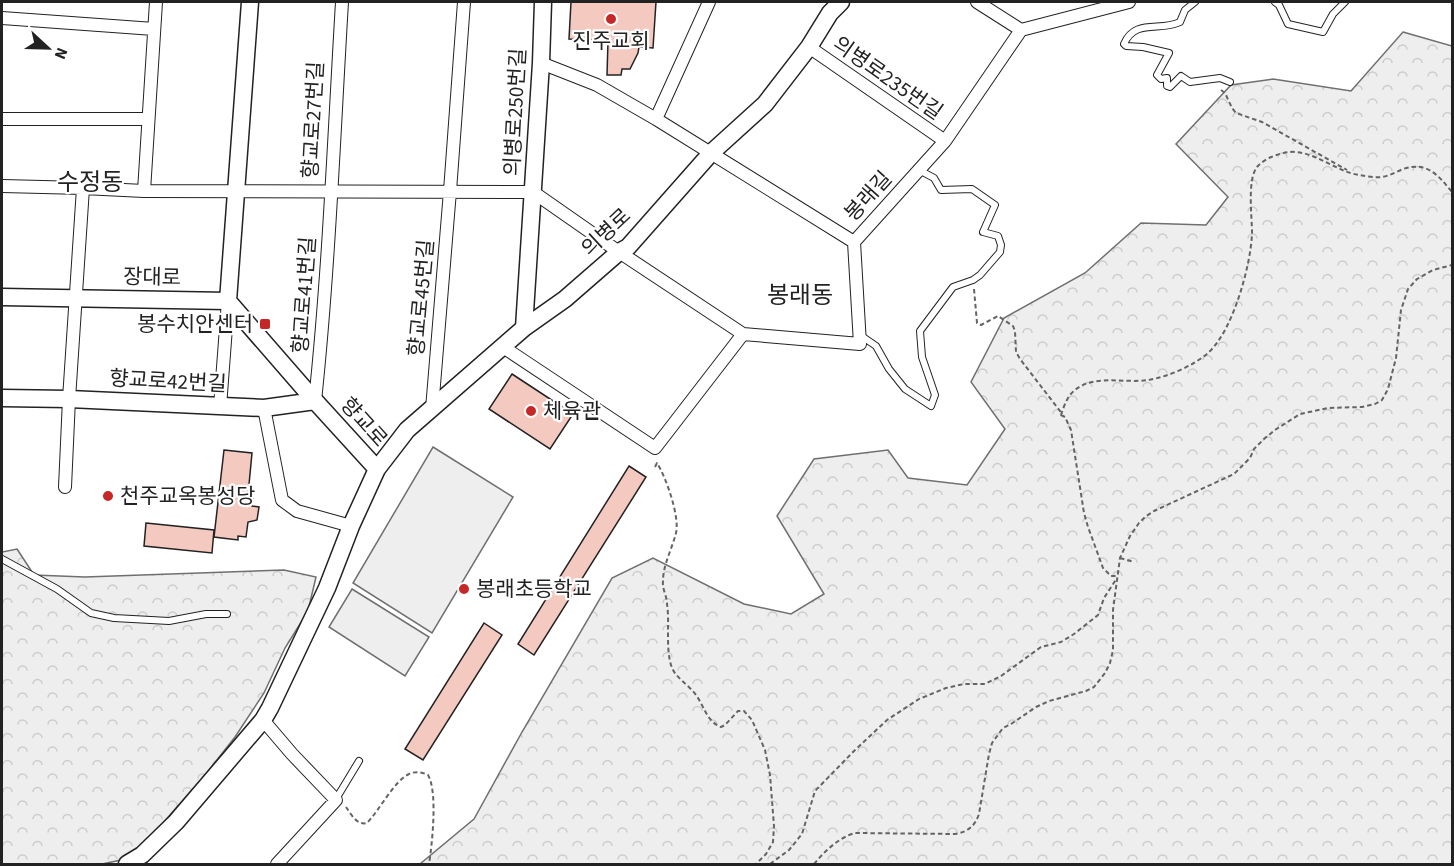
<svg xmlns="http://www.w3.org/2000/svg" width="1454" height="866" font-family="'Source Sans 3','Noto Sans KR',sans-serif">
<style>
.forest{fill:url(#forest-crowns);stroke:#6f6f6f;stroke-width:1.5}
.pitch{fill:#eee;stroke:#6f6f6f;stroke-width:1.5}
.building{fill:#f3c9c0;stroke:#222;stroke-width:1.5}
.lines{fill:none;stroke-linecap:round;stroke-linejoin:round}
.lane-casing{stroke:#222;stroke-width:8}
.street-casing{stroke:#222;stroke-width:14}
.secondary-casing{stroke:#222;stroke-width:19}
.path{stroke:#646464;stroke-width:2;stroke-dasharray:4.5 3;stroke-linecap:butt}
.lane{stroke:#fff;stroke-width:6}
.street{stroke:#fff;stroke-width:12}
.secondary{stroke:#fff;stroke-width:16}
.poi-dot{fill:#c62828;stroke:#fff;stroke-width:2}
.labels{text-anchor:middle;stroke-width:4.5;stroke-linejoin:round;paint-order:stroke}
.poi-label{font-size:21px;fill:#222;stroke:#fff;text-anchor:start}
.street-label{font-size:21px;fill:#222;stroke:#fff}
.quarter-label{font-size:24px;fill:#222;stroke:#fff}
</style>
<defs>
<pattern id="forest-crowns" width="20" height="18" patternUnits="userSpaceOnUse" patternTransform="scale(1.5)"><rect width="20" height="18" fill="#eee"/><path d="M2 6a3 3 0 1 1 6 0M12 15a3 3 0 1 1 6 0" fill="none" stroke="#ccc"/></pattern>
</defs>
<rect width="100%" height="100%" fill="#fff"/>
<path class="forest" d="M1403,32L1452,46V864H420L474,819L522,732L612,578L653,558L744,604L791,614L824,594L777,516L814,459L888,450L908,478L967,485L1005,429L971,382L1004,318L1085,273L1141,223L1206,225L1228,197L1176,144L1231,85L1273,79L1351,91Z
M17,549L34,575L85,577L284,570L316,577L308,611L285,648L264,693L235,737L205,775L148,840L126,859L102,864H2V552Z"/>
<path class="pitch" d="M433,447L513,497L432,633L353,583Z
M352,589L429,637L405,676L329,627Z"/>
<path class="building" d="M571,2H656L653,48L639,47L638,53L630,69H622L621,75H607L608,41L569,39Z
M512,374L573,414L550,449L489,409Z
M224,450L252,453L248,495L253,496L252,506L259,507L257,520L248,522L246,537L238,536V540L214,537Z
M629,466L646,477L534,655L518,644Z
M146,523L214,530L212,553L144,546Z
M484,623L502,635L423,760L405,749Z"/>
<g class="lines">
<g class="lane-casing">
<path id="lane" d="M1195,2L1185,10L1180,22C1160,32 1135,18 1124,44L1126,46L1143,47L1169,53L1157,75L1161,79L1167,78V86L1170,87L1181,76L1190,82L1220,78L1230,82
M1275,2L1279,5L1288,24L1323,32L1333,14L1345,2
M860,335L876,346L889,369L905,389L931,406L935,395L922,357L920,331L953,287L973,280L980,275L1000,252L1001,245L998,236L983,232L995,205L972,189L941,190L934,178L919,170
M2,559L57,589L91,613L114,618L169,621L206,614H227
M336,799L359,761"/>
</g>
<g class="street-casing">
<path id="street" d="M977,2L1021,30
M2,18L154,29
M809,47L945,141
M541,63L597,85L656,119L854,242
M2,119H148
M656,119L709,2
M2,186L83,188L144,191L533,192L619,252L743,334L860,344L854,242L945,141L1021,30L1129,2
M144,191L156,2
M503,347L655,448L743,334
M315,401C329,269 334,135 342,2
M220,407L228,301
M264,408L282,500L297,511L351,526
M432,409L450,191L464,2
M65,487L69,399L83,188
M263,720L292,754L336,800L277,864"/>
</g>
<g class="secondary-casing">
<path id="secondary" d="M2,297L228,301
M524,328L541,63L543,2
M2,398L69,399L264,408L315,401
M377,469L407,430L524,328L565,299L619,252L628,247L711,153L765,104L809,47L830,13L841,2
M127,864L142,855L176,822L263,720L270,708L327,588L351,526L377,469L315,401L228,301L250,2"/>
</g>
<path class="path" d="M1221,90L1225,93L1232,108L1236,113L1262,122L1347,170
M974,289L977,323L981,325L998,316L1013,326L1015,331L1016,352L1020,359L1060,411L1061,415L1065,417L1071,430L1084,513L1088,527L1103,568L1111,576H1118
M1061,415C1063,409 1066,400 1070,395C1089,372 1123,384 1148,380C1168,377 1195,365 1209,352C1233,330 1251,265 1252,233C1252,216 1247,180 1257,167C1265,158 1279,153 1290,152C1313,150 1337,172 1359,175C1366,176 1374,178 1382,177C1389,176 1396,172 1403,169C1427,161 1438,175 1452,192
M655,467L657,463C666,477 680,517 676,533C672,549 663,565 663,581C662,589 667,596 667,604C670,623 665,649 672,668C677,679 689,685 696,695C704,706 707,722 721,727L725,725L738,711H744L752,720L765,750L770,775L774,826L773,842L766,854L756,864
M1120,558L1134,562
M346,807C351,814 357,826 367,823C379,811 394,781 409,774C415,771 422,772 428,775C438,792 432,845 429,864
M770,864L789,850L802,834L815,791L854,751L887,720L919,699L946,688L964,684H985L1001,676L1041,647L1061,642L1074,634L1098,615L1104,598L1117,578
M814,864C825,851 838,838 855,833L955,834C968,832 975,826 979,814L989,754L992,743L1003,728L1011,724L1036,707L1049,701L1086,691L1094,687L1105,673L1110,663L1113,650V610L1120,558L1130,536L1139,523L1145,517L1154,511L1234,474L1250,458L1254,449L1264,439L1275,430L1300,414L1328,408L1362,407L1375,404L1382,400L1388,389L1396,358L1401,310L1408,289L1417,279L1433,270L1452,265"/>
<use href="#lane" class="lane"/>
<use href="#street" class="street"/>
<use href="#secondary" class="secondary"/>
</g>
<g class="poi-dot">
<circle cx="611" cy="19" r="6"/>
<rect x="259" y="318" width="12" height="12" rx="3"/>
<circle cx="531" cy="411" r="6"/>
<circle cx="108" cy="496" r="6"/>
<circle cx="464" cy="589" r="6"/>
</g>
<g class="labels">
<g class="poi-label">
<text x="611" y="48" text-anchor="middle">진주교회</text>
<text x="253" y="331" text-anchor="end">봉수치안센터</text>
<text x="543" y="418">체육관</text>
<text x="120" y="503">천주교옥봉성당</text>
<text x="476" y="596">봉래초등학교</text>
</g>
<g class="street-label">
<text transform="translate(888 78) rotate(35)" y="7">의병로235번길</text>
<text transform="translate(515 112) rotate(-87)" y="7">의병로250번길</text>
<text transform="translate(313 120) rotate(-87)" y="7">향교로27번길</text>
<text transform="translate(868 196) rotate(-48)" y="7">봉래길</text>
<text transform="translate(606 232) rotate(-43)" y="7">의병로</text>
<text transform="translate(152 277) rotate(1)" y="7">장대로</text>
<text transform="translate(304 295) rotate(-86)" y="7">향교로41번길</text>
<text transform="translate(421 298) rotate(-85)" y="7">향교로45번길</text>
<text transform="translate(168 381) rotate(3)" y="7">향교로42번길</text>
<text transform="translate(364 422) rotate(48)" y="7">향교로</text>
</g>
<g class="quarter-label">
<text x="90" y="190">수정동</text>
<text x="800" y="303">봉래동</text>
</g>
</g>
<rect width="1454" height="866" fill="none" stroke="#222222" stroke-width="6"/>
<g transform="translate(48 48) rotate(112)" stroke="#ffffff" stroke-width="4.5" paint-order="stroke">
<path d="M0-4.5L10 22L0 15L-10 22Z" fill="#222222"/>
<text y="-9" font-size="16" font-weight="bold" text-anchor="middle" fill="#222222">N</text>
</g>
</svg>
